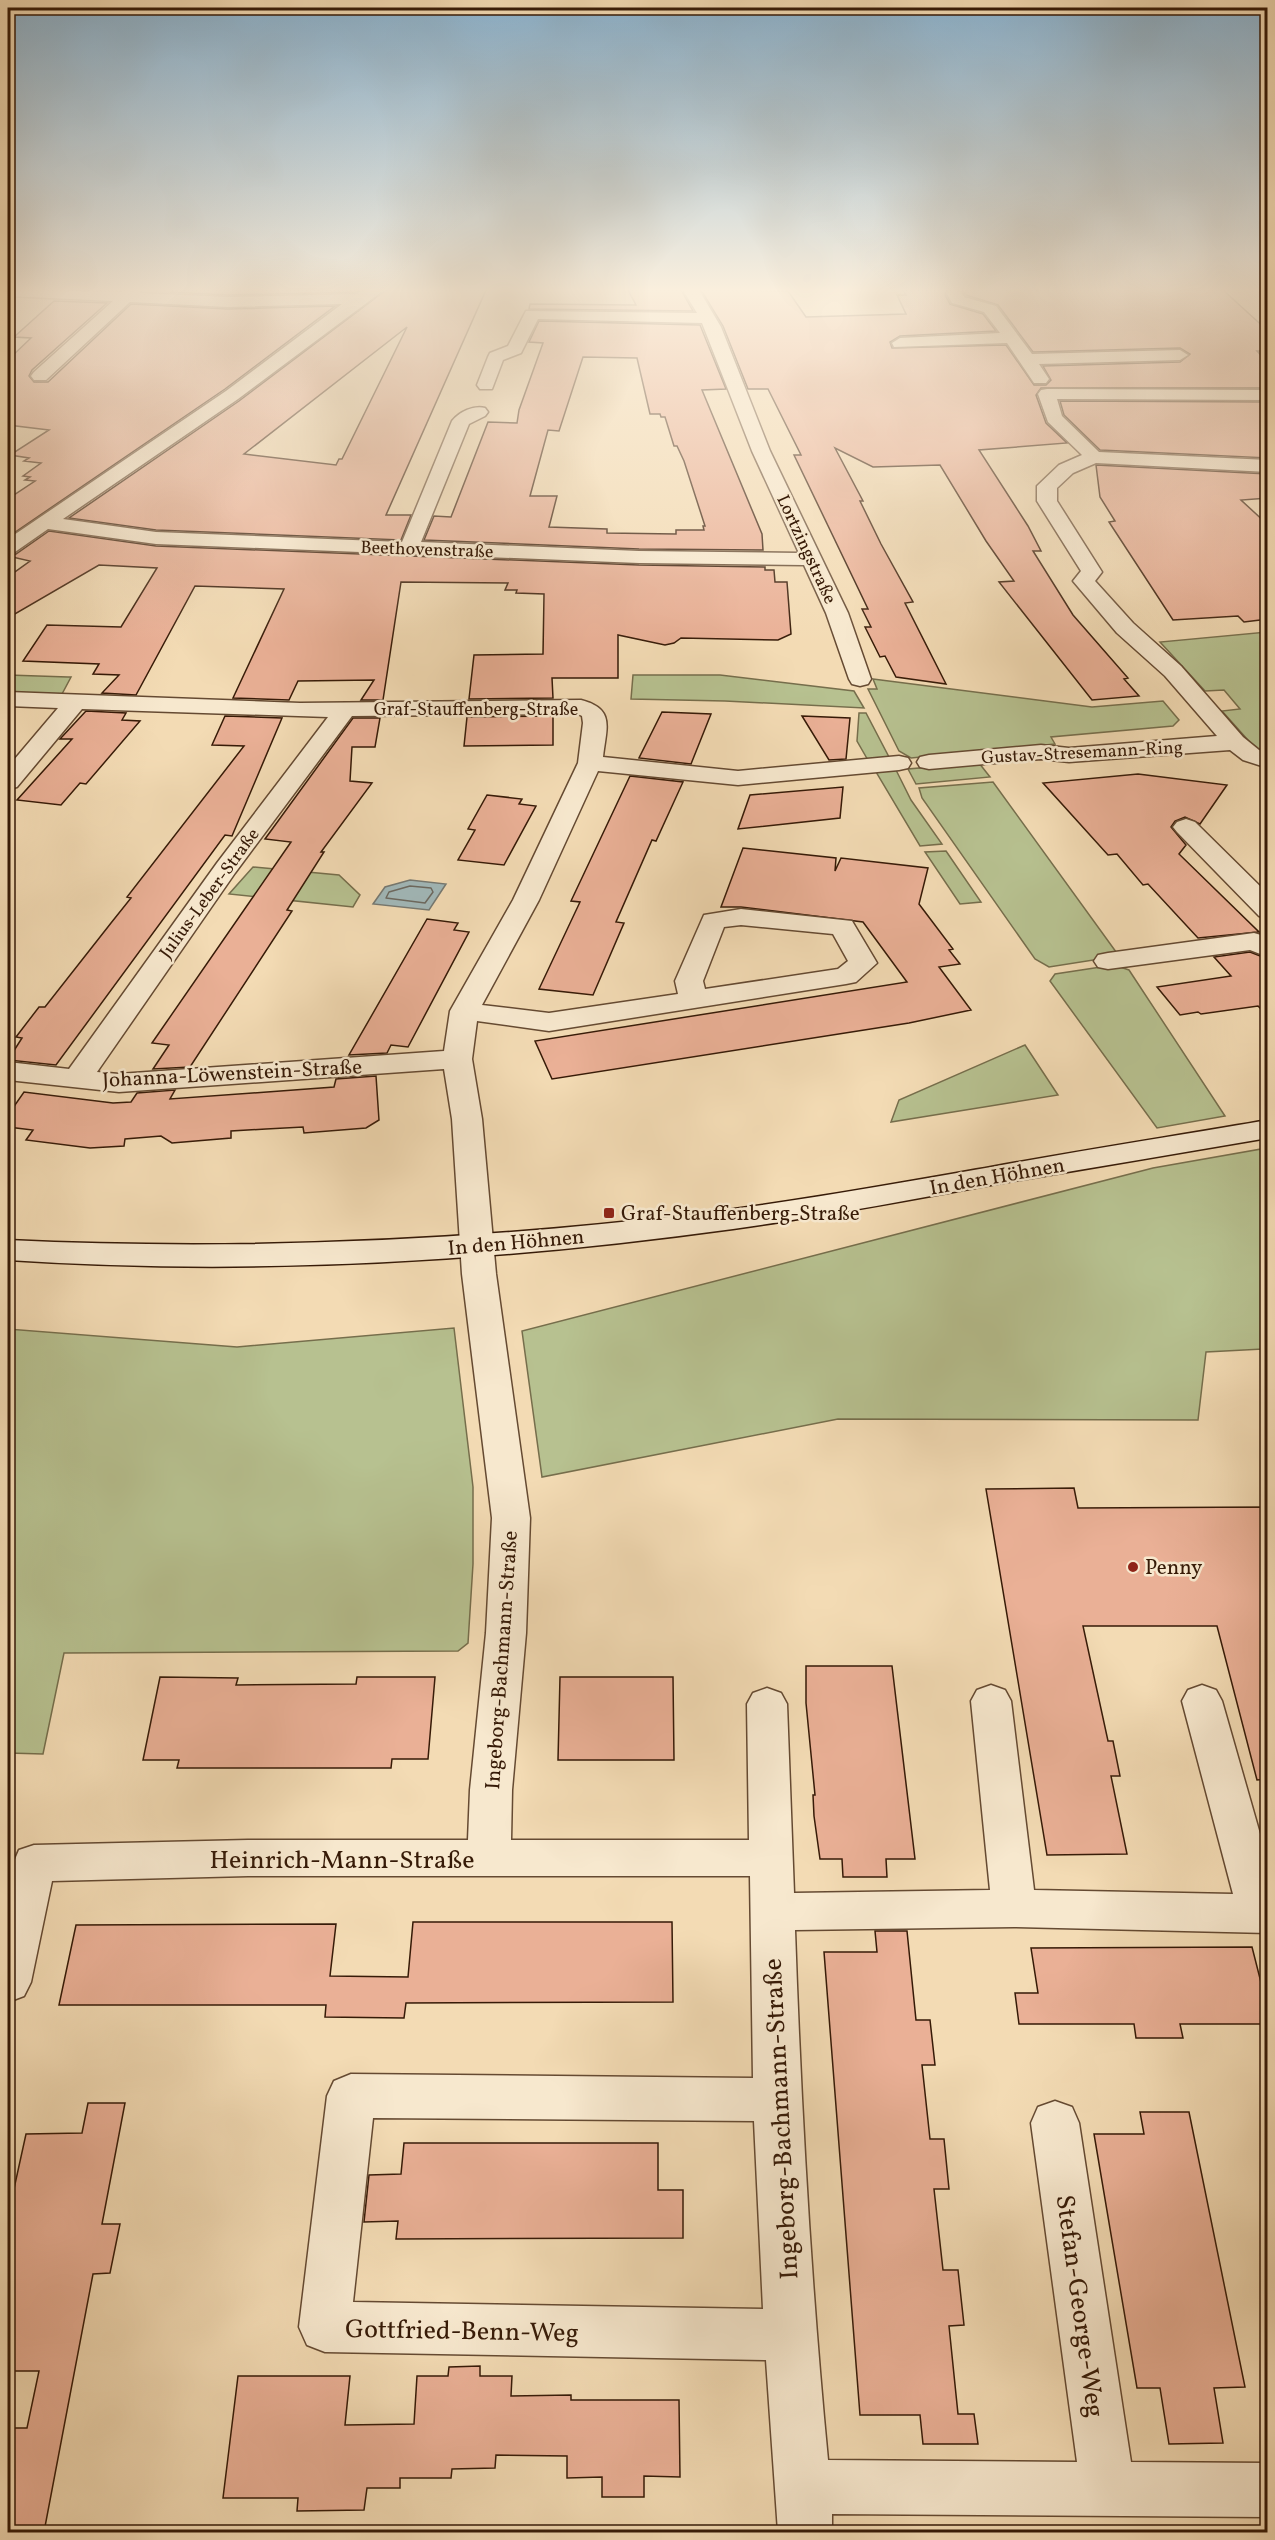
<svg xmlns="http://www.w3.org/2000/svg" width="1275" height="2540" font-family="Vollkorn,serif">
<style>
.green{fill:#b7c190;stroke:#766e4c;stroke-width:1.5}
.water{fill:#a1b8b9;stroke:#767972;stroke-width:1.5}
.lines{fill:none;stroke-linecap:round;stroke-linejoin:round}
.shore{stroke:#6c6960;stroke-width:1.5}
.building{fill:#eab096;stroke:#361a07;stroke-width:1.5;fill-rule:evenodd}
.street-casing{stroke:#654a32;stroke-width:3}
.secondary-casing{stroke:#361a07;stroke-width:3}
.street{fill:#f7e8ce;fill-rule:evenodd}
.secondary{fill:#f7e8ce;fill-rule:evenodd}
.poi-dot{fill:#8f2418;stroke:#f7e8ce;stroke-width:2}
.labels{text-anchor:middle;stroke-width:5;stroke-linejoin:round;paint-order:stroke}
.far-street-label{font-size:18px;fill:#361a07;stroke:#f7e8ce}
.street-label{font-size:21px;fill:#361a07;stroke:#f7e8ce}
.poi-label{font-size:21px;fill:#361a07;stroke:#f7e8ce;text-anchor:start}
.near-street-label{font-size:26px;fill:#361a07;stroke:#f7e8ce}
</style>
<rect width="100%" height="100%" fill="#f3dbb4"/>
<filter id="stains"><feTurbulence type="fractalNoise" baseFrequency=".00333" numOctaves="4"/><feColorMatrix values="0 0 0 0 .2 0 0 0 0 .09 0 0 0 0 .02 0 0 0 .5 -.17"/></filter>
<radialGradient id="worn" r=".72"><stop offset=".6" stop-color="#630" stop-opacity="0"/><stop offset="1" stop-color="#630" stop-opacity=".3"/></radialGradient>
<path class="green" d="M1267,632V756L1255,748L1222,711L1240,709L1224,690L1205,691L1160,642Z
M8,675L68,677H71L62,694L8,692Z
M633,675H720L854,691L864,708L725,701L631,699Z
M873,679L1092,707L1163,701L1179,720L1173,726L1051,737L1055,744L911,758L899,751L868,689H877Z
M859,713H866L890,759L869,762L857,741Z
M979,763L990,777L916,784L908,769Z
M896,770L911,800L942,844L920,846L876,772Z
M993,782L1119,956L1049,967L1035,959L922,798L919,788Z
M946,851L981,902L960,904L925,852Z
M253,867L339,875L360,895L353,907L229,894Z
M1114,965L1129,970L1225,1116L1157,1128L1050,981L1055,974Z
M1025,1045L1058,1095L891,1122L899,1100Z
M1267,1148V1359L1263,1349L1206,1352L1198,1420L838,1419L542,1477L522,1331L1153,1168Z
M454,1328L473,1487V1564L468,1643L458,1651L64,1653L43,1754L8,1753V1329L237,1347Z"/>
<path class="water" d="M410,880L446,884L429,910L373,904L385,887Z"/>
<g class="lines">
<path class="shore" d="M410,886L431,888L433,892L425,903L386,898L389,892Z"/>
</g>
<path class="building" d="M173,290H360L356,292L228,295L171,292Z
M386,290H486L386,515H411L401,540L156,530L69,518L239,401ZM407,327L342,459H339L336,465L244,454Z
M628,290H681L693,311L529,309L530,304L636,305Z
M701,290L788,291L806,317L906,314L897,295H906L903,290H947L945,295L950,304L983,314L996,331L900,336L890,342L892,348L1006,345L1034,385H1046L1051,380L1043,366L1180,362L1190,354L1180,348L1033,352L998,305L966,295L962,290H1223L1268,331V351H1257L1268,363V388H1041L1036,395L1046,423L1067,443L979,450L1028,526L1041,551H1033L1073,615L1128,678L1124,679L1139,696L1092,700L999,582L1014,581L986,541L940,465L873,467L835,448L863,501H860L881,544L913,602L905,603L946,684L896,677L885,656L880,657L865,627H871L862,609H868L794,455H801L768,389H748L723,326Z
M54,301L107,303L32,370L29,376L34,382H48L131,304L228,309L335,306L225,389L8,537V499L35,481L25,480L30,477L23,476L41,463L24,461L29,458L10,455L49,430L8,425V360L31,338L14,337Z
M539,321L700,325L726,389L702,390L762,534L763,550L639,549L424,540L434,516L451,517L488,422L517,423L519,410L543,343L529,342ZM583,357L637,358L650,414H660L661,417H665L674,446H677L684,461L705,526H703L704,530H676V534L607,533V529L549,527L557,496H530L548,430L559,431Z
M1060,401L1268,402V458L1100,450L1064,415Z
M1096,465L1268,474V498L1241,500L1268,525V619L1244,622L1238,616L1173,620L1109,522L1115,521L1100,497Z
M49,531L156,546L639,565L765,567V570H774L775,582H787L791,634L778,640L681,638L674,643L665,645L618,635V678H552L553,698L469,699L474,655L543,654L544,594L516,593L517,590H505L508,583L401,582L383,700H361L374,680L298,681L289,700L233,698L284,589L195,586L136,695L102,693L119,675L93,674L99,664L23,661L47,625L121,627L157,568L99,565L8,618V577L30,561L8,556L16,554Z
M86,711L126,713L122,720L140,721L86,784L80,783L61,805L17,800L72,739H60Z
M662,712L711,714L691,764L639,758Z
M225,716L282,718L232,836L225,835L56,1065L8,1060L22,1038L16,1037L39,1007H45L111,923L131,898L127,897L244,746L212,745Z
M553,716V745L464,746L467,717Z
M802,716L850,718L846,759L829,760Z
M353,718H380L375,747H352L350,781L372,783L321,852H324L287,910L292,911L190,1067L153,1069L169,1045L152,1043L291,842L265,839Z
M1138,774L1227,785L1200,824L1185,817L1175,821L1171,827L1186,845L1179,854L1259,932L1198,938L1148,884L1143,885L1117,854L1108,855L1043,783Z
M630,776L683,782L656,841L652,840L616,922L624,923L593,995L539,989L580,902L571,901Z
M843,787L840,818L738,829L750,795Z
M487,795L522,799L519,804L536,806L504,865L458,860L475,830L468,829Z
M743,848L836,858L835,871L841,858L928,868L919,904L953,949L949,950L960,964L939,967L971,1010L909,1023L552,1079L535,1041L907,982L863,922L741,907H721Z
M427,919L458,923L454,930L469,932L408,1047L391,1045L387,1053L349,1055Z
M1250,952L1268,959V1016L1258,1006L1201,1014L1198,1012L1180,1015L1157,987L1231,976L1214,957Z
M376,1076L379,1120L366,1128L304,1133L303,1127L266,1129L231,1131V1138L172,1143L161,1136L125,1139L124,1146L90,1148L26,1140L33,1130L8,1127V1115L24,1092L113,1103L131,1102L137,1093L175,1090L170,1099L267,1092L334,1087L336,1079Z
M1074,1488L1078,1508L1268,1507V1779L1257,1780L1217,1626H1083L1108,1741H1113L1120,1776H1111L1127,1854L1047,1855L986,1489Z
M806,1666H892L915,1859H886L887,1877H843L842,1859H820L814,1816L813,1795H815L806,1703Z
M160,1677L238,1678L236,1685L356,1684L357,1677H435L428,1759H392L391,1768H177L179,1760H143Z
M560,1677H673L674,1760H558Z
M413,1922H672L673,2002L406,2003L404,2018L325,2017L326,2005H59L76,1925L336,1924L330,1976L408,1977Z
M875,1931H907L916,2020H930L935,2065H922L930,2139H944L949,2189H934L943,2270H958L964,2325L949,2326L958,2414H974L978,2444H923L920,2415H860L824,1952H877Z
M1252,1947L1268,2010V2024H1180L1183,2038H1136L1134,2024H1019L1015,1993H1038L1031,1948Z
M88,2103H125L102,2224H120L110,2273L93,2274L44,2532H8V2428H27L39,2371H8V2216L26,2134L82,2133Z
M1140,2112H1189L1245,2387L1214,2388L1223,2443L1169,2444L1160,2388H1137L1094,2134H1144Z
M404,2143H658V2190H683V2238L396,2239L398,2221L364,2222L369,2175L401,2174Z
M480,2366V2376H512L511,2396L571,2395V2400H679L680,2477L644,2476V2497H602V2477L567,2478V2456L496,2455L495,2468L452,2469L451,2478H400V2488H367L364,2510L297,2511L298,2498H223L238,2376H350L345,2425L414,2424L417,2376H448L449,2367Z"/>
<g class="lines">
<g class="street-casing">
<path id="street" d="M8,290L123,292L125,290H142L140,293L228,297L356,294L365,290H384L238,399L63,519L156,532L402,542L452,421C459,412 474,405 485,408L488,412L485,416L469,424L421,542L639,551L799,553L752,451L702,323L538,319L521,353L503,360L492,389H480L477,385L488,357L490,353L508,346L526,311L697,313L683,290H699L721,327L770,451L848,613L871,679L868,684L860,686L852,684L849,679L826,613L804,565L639,563L156,544L48,529L15,552L8,554V539L226,391L342,304L228,307L130,302L46,380H34L31,376L34,372L113,301L8,296Z
M956,290L961,291L964,297L996,306L1032,354L1180,350L1188,355L1180,360L1039,364L1049,379L1046,383H1034L1007,343L894,347L892,343L900,338L1000,333L984,312L952,303L947,294L949,291Z
M1047,389L1268,390V400L1057,399L1062,416L1099,452L1268,460V472L1096,463L1073,473L1057,488V501L1102,572L1095,581L1133,623L1181,666L1243,737L1259,750L1268,753V768L1243,760L1230,750L1069,762L1041,759L929,769L920,767L917,762L920,757L929,755L1041,745L1069,748L1217,736L1165,676L1117,633L1073,581L1081,571L1037,501V486L1059,465L1082,455L1048,422L1038,394L1041,390Z
M8,692L300,703L581,700C616,709 606,728 603,757L738,771L899,756L908,758L911,763L908,768L899,770L738,785L598,771L539,900L482,1005L549,1013L678,994L675,981L704,915L741,909L852,921L877,963L856,982L846,984L549,1031L477,1021L472,1059L482,1119L496,1274L530,1518L526,1633L512,1790L511,1840H749L747,1704L753,1693L767,1688L781,1693L787,1704L794,1893L990,1890L971,1701L977,1690L991,1685L1005,1690L1011,1701L1034,1890L1233,1894L1182,1701L1188,1690L1202,1685L1216,1690L1222,1701L1268,1862V1933L1014,1927L795,1930C801,2107 811,2284 828,2460L1077,2462L1031,2123L1038,2107L1055,2101L1072,2107L1079,2123L1131,2462L1268,2463V2517L832,2514V2532H778L766,2360L325,2352L307,2345L299,2327L327,2096L334,2081L351,2074L753,2078L750,1876H248L52,1881L31,1982L24,1996L8,2002C8,1957 0,1889 19,1850L34,1845L248,1840H468L470,1790L486,1633L492,1518L462,1274L452,1119L444,1069L119,1092L8,1080V1062L69,1069L217,863L328,717L82,709L17,787L8,789V767L58,708L8,706ZM578,714L582,716L583,723L578,763L513,900L450,1011L444,1051L119,1074L97,1072L235,873L352,716ZM741,925L833,934L848,961L838,969L705,989L703,981L724,927ZM373,2118L754,2121L763,2309L353,2302Z
M1186,819L1195,822L1268,894V918L1259,916L1177,832L1173,827L1177,822Z
M1254,933L1268,937V957L1250,950L1108,969L1098,967L1094,961L1098,955L1108,953Z"/>
</g>
<g class="secondary-casing">
<path id="secondary" d="M1268,1120V1138C1175,1154 1083,1169 991,1185C905,1201 819,1217 733,1229C494,1262 249,1276 8,1260V1240C238,1251 467,1241 695,1214C794,1202 893,1184 991,1167C1083,1150 1175,1136 1268,1120Z"/>
</g>
<use href="#street" class="street"/>
<use href="#secondary" class="secondary"/>
</g>
<linearGradient id="sky" x2="0" y2="1"><stop stop-color="#8bb6d5"/><stop offset="0.45" stop-color="#faefdd"/><stop offset="1" stop-color="#faefdd" stop-opacity="0"/></linearGradient>
<rect width="1275" height="645" fill="url(#sky)"/>
<g class="poi-dot">
<rect x="603" y="1207" width="12" height="12" rx="3"/>
<circle cx="1133" cy="1567" r="6"/>
</g>
<g class="labels">
<g class="far-street-label">
<text transform="translate(427 549) rotate(2)" y="6">Beethovenstraße</text>
<text transform="translate(807 549) rotate(65)" y="6">Lortzingstraße</text>
<text x="476" y="715">Graf-Stauffenberg-Straße</text>
<text transform="translate(1082 752) rotate(-3)" y="6">Gustav-Stresemann-Ring</text>
<text transform="translate(209 893) rotate(-54)" y="6">Julius-Leber-Straße</text>
</g>
<g class="street-label">
<text transform="translate(232 1073) rotate(-3)" y="7">Johanna-Löwenstein-Straße</text>
<text transform="translate(997 1176) rotate(-10)" y="7">In den Höhnen</text>
<text transform="translate(516 1242) rotate(-5)" y="7">In den Höhnen</text>
<text transform="translate(501 1660) rotate(-86)" y="7">Ingeborg-Bachmann-Straße</text>
</g>
<g class="poi-label">
<text x="621" y="1220">Graf-Stauffenberg-Straße</text>
<text x="1145" y="1574">Penny</text>
</g>
<g class="near-street-label">
<text x="342" y="1868">Heinrich-Mann-Straße</text>
<text transform="translate(780 2119) rotate(-93)" y="9">Ingeborg-Bachmann-Straße</text>
<text transform="translate(1081 2306) rotate(82)" y="9">Stefan-George-Weg</text>
<text transform="translate(462 2330) rotate(1)" y="9">Gottfried-Benn-Weg</text>
</g>
</g>
<rect width="1275" height="2540" fill="none" stroke="#f3dbb4" stroke-width="30"/>
<rect x="9" y="9" width="1257" height="2522" fill="none" stroke="#361a07" stroke-width="3"/>
<rect x="15" y="15" width="1245" height="2510" fill="none" stroke="#361a07" stroke-width="1.5"/>
<rect width="100%" height="100%" filter="url(#stains)"/>
<rect width="100%" height="100%" fill="url(#worn)"/>
</svg>
